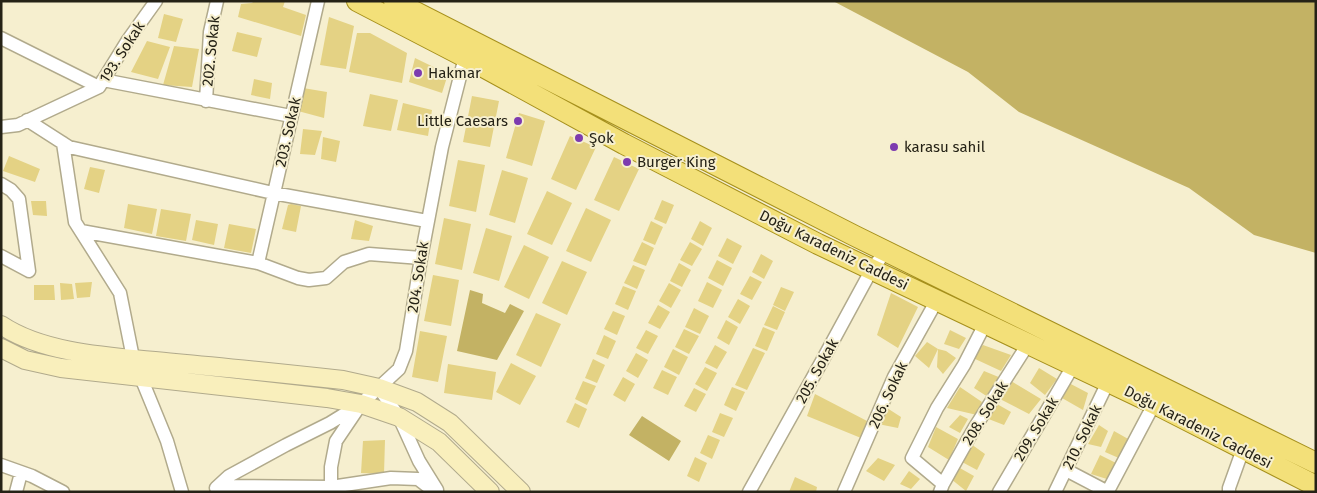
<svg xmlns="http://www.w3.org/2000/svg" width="1317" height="493" font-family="'Fira Sans',sans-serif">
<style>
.water{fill:#c3b264}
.building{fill:#e4d284}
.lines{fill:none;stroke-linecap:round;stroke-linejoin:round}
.street-casing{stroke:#b1aa8c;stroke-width:15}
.secondary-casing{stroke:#b1aa8c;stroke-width:20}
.primary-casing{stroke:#a6901c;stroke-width:22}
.street{stroke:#fff;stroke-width:12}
.secondary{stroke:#f9efbc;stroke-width:18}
.primary{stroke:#f3e079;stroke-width:20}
.poi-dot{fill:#7d3baf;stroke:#f6efcf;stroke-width:2}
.labels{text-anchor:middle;stroke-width:4;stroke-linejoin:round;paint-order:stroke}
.street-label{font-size:15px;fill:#252216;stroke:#f6efcf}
.poi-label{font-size:15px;fill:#252216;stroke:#f6efcf;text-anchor:start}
</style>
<rect width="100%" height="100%" fill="#f6efcf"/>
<path class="water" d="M833,1H1316V253L1254,235L1189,188L1019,112L968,72Z
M470,290L483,294L482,303L505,313L510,304L524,311L497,360L457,351Z
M642,416L681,441L669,461L629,435Z"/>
<path class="building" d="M254,1H285L283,7L306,15L301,36L238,17L241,4L252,3Z
M164,14L183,19L176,42L158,38Z
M329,17L354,26L346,69L320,65Z
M237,32L262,38L257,57L232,51Z
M357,33H370L407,53L402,83L349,72Z
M147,41L170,47L158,79L131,72Z
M174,46L199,49L192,87L163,85Z
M415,58L448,74L442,93L409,82Z
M254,79L272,83L270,99L251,95Z
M303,88L327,92L324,118L298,111Z
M370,94L398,100L391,131L363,126Z
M472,96L499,101L490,147L463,142Z
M403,103L432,110L428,136L397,130Z
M519,113L545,121L532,166L506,158Z
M303,129L322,131L315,155L300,154Z
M570,136L596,147L576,190L551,179Z
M323,137L340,141L336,162L321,159Z
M9,156L40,169L35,182L3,171Z
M614,157L639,169L619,211L594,200Z
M458,160L485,165L476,212L449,206Z
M90,167L105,170L99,193L84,189Z
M502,170L528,178L515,223L489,215Z
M547,191L572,203L552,245L527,234Z
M662,200L674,205L666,224L654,219Z
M31,201H46L47,216L33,215Z
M128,204L157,209L152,234L124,228Z
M291,204L301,206L296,232L282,229L288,205Z
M586,208L611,220L591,262L566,251Z
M161,209L191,214L186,241L156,236Z
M444,218L471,224L462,270L435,264Z
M196,220L218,224L214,245L192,240Z
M355,220L373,226L369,241L351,239Z
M651,221L663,227L655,245L643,240Z
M700,221L712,228L703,246L691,239Z
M229,224L256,229L251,253L224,248Z
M486,228L512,236L499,281L473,273Z
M727,238L742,246L733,264L718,256Z
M642,242L654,248L646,266L633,261Z
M690,242L702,249L692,266L680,260Z
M524,245L549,257L529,299L504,287Z
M761,254L773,261L764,279L752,272Z
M717,260L732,268L723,286L708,278Z
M562,261L587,272L567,315L542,303Z
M679,263L691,270L682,287L670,281Z
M633,265L645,270L637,289L624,283Z
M433,275L459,280L451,326L424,321Z
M750,276L762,282L752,300L740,294Z
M92,282L90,297L77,298L75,283Z
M707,282L722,290L713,308L698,301Z
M60,283L72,284L74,299L61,300Z
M669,283L681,290L671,308L659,301Z
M34,285H54L55,300H34Z
M623,286L636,291L628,310L615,304Z
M781,287L794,292L785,311L773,305Z
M891,293L918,307L898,348L877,335Z
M738,299L750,306L740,324L728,317Z
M658,305L670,312L660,329L648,323Z
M773,306L785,312L777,330L764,325Z
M694,308L709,316L700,334L685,327Z
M613,311L625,316L617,335L604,329Z
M536,313L561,324L541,367L516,355Z
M726,320L738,327L729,345L717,338Z
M763,327L775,332L767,351L755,346Z
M684,329L699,336L689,354L675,347Z
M646,330L658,336L648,354L636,348Z
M950,330L966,338L959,349L944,344Z
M420,331L447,336L438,382L412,377Z
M604,335L616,341L608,359L596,354Z
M927,342L938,349L929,368L915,356Z
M715,345L727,352L717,369L705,363Z
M983,345L1011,355L1001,371L973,358Z
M753,348L765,353L747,390L735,385Z
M673,349L688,357L679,375L664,367Z
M938,349L946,351L956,358L943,374L937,367Z
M636,353L648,360L638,378L626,371Z
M593,359L605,365L597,383L585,378Z
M511,363L536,376L520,405L496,392Z
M448,364L496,372L492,400L444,393Z
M705,367L717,373L707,391L695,384Z
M1039,368L1057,379L1045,395L1030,383Z
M662,370L677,377L668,395L653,388Z
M984,371L1001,378L988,397L974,388Z
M623,377L635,384L625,402L613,395Z
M583,381L596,386L587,405L575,399Z
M1011,381L1041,399L1029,414L1000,399Z
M1067,382L1088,393L1083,410L1062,398Z
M732,387L745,392L736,411L724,405Z
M960,387L982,402L977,415L947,408Z
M694,388L706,394L696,412L684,406Z
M815,394L869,422L861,438L807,416Z
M575,403L587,409L579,428L566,422Z
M997,404L1011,412L1004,425L986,418Z
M887,408L901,417L898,428L878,424Z
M720,413L733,418L724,437L712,432Z
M960,415L968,419L960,433L949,427Z
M1099,425L1108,431L1101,447L1088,444Z
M936,427L958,439L949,460L928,447Z
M1114,431L1130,440L1121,459L1105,452Z
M708,435L720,440L712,459L700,453Z
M385,440L384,474L361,473L363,441Z
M971,444L985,454L977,470L962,462Z
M1100,455L1116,463L1110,480L1091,474Z
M695,457L707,463L699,482L687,476Z
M878,458L895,465L884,481L866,471Z
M958,467L974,476L966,491L951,479Z
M909,471L920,479L911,489L900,484Z
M795,477L817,487L816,492H789Z"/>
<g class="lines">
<g class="street-casing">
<path id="street" d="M1,38L99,87L128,40L156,1
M103,80L291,116
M206,101L210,32L217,1
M27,120L69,147L273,193L427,221
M1,127L18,125L99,87
M63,143L75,222L120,293L133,358L167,441L182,492
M1,184L11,190L19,199L29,271
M81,231L258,263L298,278L309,280L326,278L344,262L369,254L421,258
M1,256L29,271
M258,263L318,1
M379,388L399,417L419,461L437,490
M1,465L32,476L63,492
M1066,470L1108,492
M943,484L975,427L1028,344
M219,486L331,487L391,478L418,479L435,492
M216,488L229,476L286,445L330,423L356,407
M1108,491L1154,404
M16,492L21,473
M331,492V467L336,441L361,404L399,369L406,351L421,258L442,147L465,57L468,51
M749,492L822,361L872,269L886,251
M844,492L894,377L937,300
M940,492L943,484L912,458L937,408L964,365L985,324
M999,492L1073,366
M1055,492L1108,382
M1229,492V488L1243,449"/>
</g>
<g class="secondary-casing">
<path id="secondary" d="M1,325C47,356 121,357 175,363C231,368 287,374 343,380L379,388L417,402L450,423L521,492
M1,348L25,360L61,368L327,398L361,404L399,417L439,442L490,492"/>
</g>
<g class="primary-casing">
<path id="primary" d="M357,1L465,57L624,144L818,244L1161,407L1316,486
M394,1L855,236L1316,463"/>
</g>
<use href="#street" class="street"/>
<use href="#secondary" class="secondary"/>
<use href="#primary" class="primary"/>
</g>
<g class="poi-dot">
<circle cx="418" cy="73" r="5"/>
<circle cx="518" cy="121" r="5"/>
<circle cx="579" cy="138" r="5"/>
<circle cx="894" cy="147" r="5"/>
<circle cx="627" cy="162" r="5"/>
</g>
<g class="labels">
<g class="street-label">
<text transform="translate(211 51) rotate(-84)" y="5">202. Sokak</text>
<text transform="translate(122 52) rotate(-57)" y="5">193. Sokak</text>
<text transform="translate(288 132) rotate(-77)" y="5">203. Sokak</text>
<text transform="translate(834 250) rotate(26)" y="5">Doğu Karadeniz Caddesi</text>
<text transform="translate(418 277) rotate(-81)" y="5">204. Sokak</text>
<text transform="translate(817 371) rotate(-61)" y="5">205. Sokak</text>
<text transform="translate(888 395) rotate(-65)" y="5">206. Sokak</text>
<text transform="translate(985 413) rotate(-58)" y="5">208. Sokak</text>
<text transform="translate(1198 427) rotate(27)" y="5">Doğu Karadeniz Caddesi</text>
<text transform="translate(1036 429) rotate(-59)" y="5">209. Sokak</text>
<text transform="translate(1082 437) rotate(-64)" y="5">210. Sokak</text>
</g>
<g class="poi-label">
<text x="428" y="78">Hakmar</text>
<text x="508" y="126" text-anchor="end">Little Caesars</text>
<text x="589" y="143">Şok</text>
<text x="904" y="152">karasu sahil</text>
<text x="637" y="167">Burger King</text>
</g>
</g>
<rect width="1317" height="493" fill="none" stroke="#252216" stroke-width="5"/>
</svg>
